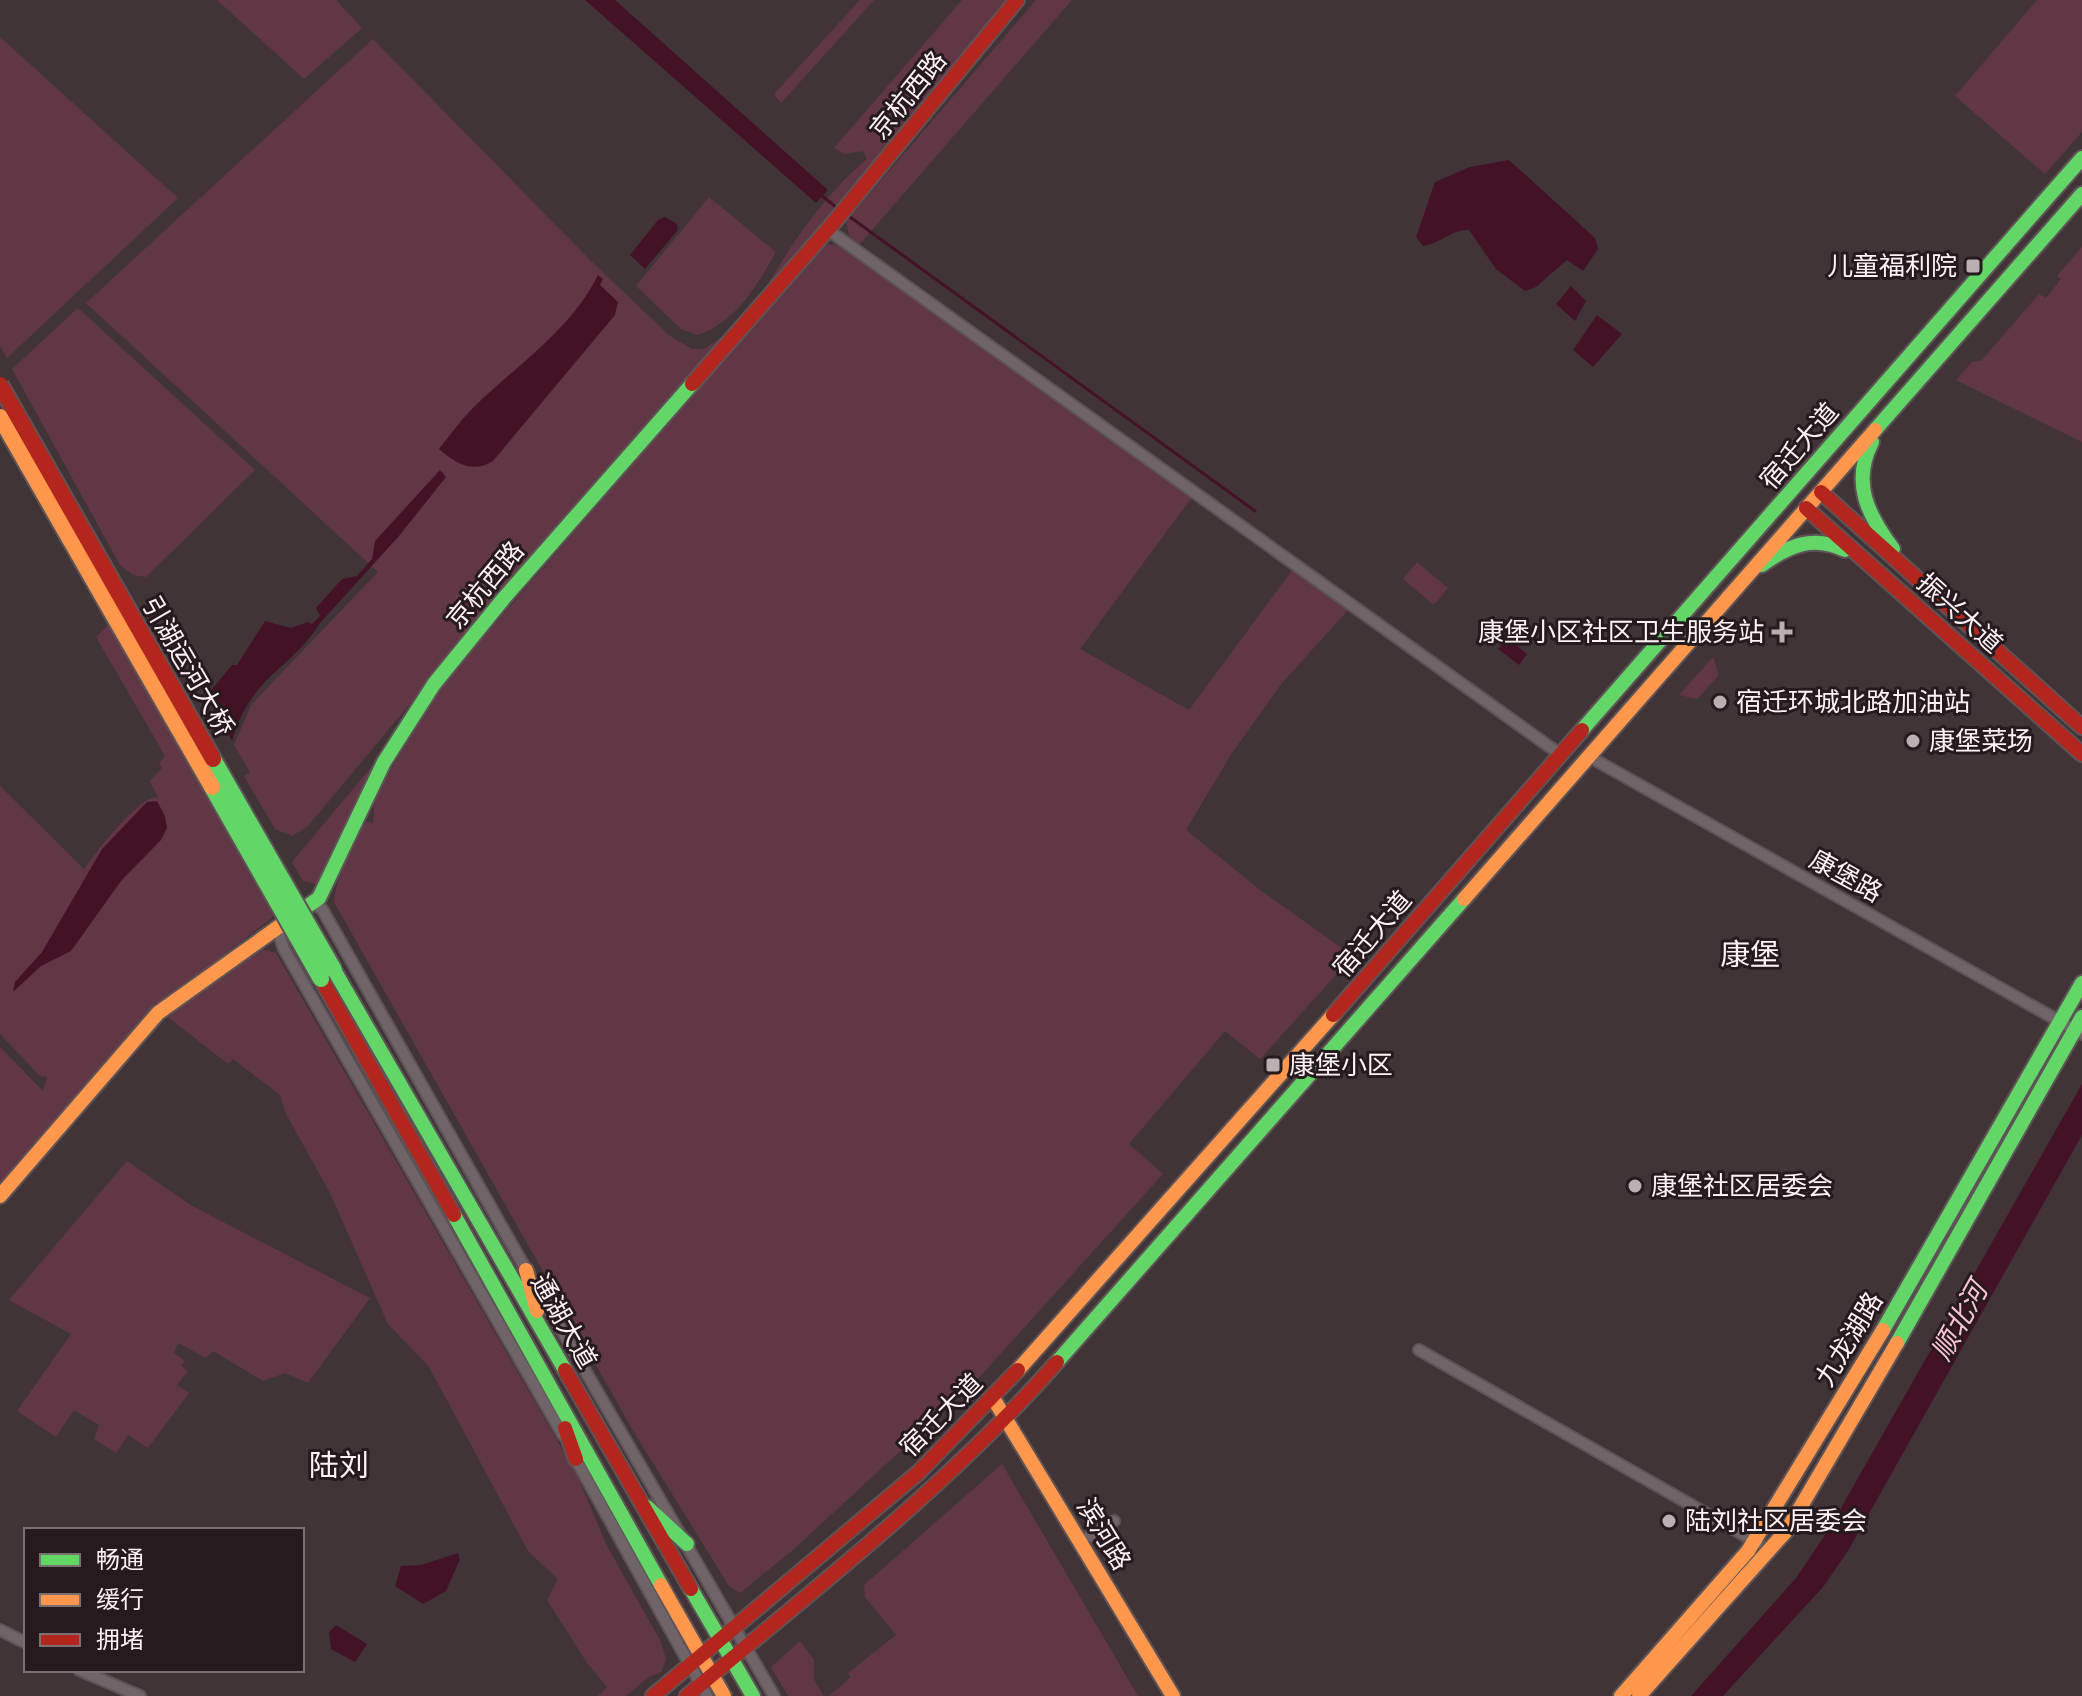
<svg xmlns="http://www.w3.org/2000/svg" width="2082" height="1696" font-family="'Noto Sans','Noto Sans SC',sans-serif">
<style>
.green{fill:#623745}
.water{fill:#441227}
.lines{fill:none;stroke-linecap:round;stroke-linejoin:round}
.stream{stroke:#441227;stroke-width:3}
.street-casing{stroke:#5e5356;stroke-width:14}
.fast-casing{stroke:#5e5356;stroke-width:18}
.slow-casing{stroke:#5e5356;stroke-width:18}
.jam-casing{stroke:#5e5356;stroke-width:18}
.street{stroke:#6f6568;stroke-width:10}
.fast{stroke:#63d668;stroke-width:14}
.slow{stroke:#ff974d;stroke-width:14}
.jam{stroke:#b3261e;stroke-width:14}
.fast-bridge-casing{stroke:#5e5356;stroke-width:20;stroke-linecap:butt}
.slow-bridge-casing{stroke:#5e5356;stroke-width:20;stroke-linecap:butt}
.jam-bridge-casing{stroke:#5e5356;stroke-width:20;stroke-linecap:butt}
.fast-bridge{stroke:#63d668;stroke-width:16}
.slow-bridge{stroke:#ff974d;stroke-width:16}
.jam-bridge{stroke:#b3261e;stroke-width:16}
.poi-dot{fill:#bcafb2;stroke:#251a1d;stroke-width:3}
.labels{text-anchor:middle;stroke-width:6;stroke-linejoin:round;paint-order:stroke}
.street-label{font-size:26px;fill:#fef1f4;stroke:#251a1d}
.poi-label{font-size:26px;fill:#fef1f4;stroke:#251a1d;text-anchor:start}
.water-label{font-size:28px;font-style:italic;fill:#fac2d2;stroke:#251a1d}
.quarter-label{font-size:30px;fill:#fef1f4;stroke:#251a1d}
</style>
<rect width="100%" height="100%" fill="#403437"/>
<path class="green" d="M217,0H336L362,28L304,79Z
M860,0H874L781,103L774,94Z
M962,0H1010L858,186L756,304C787,251 820,198 867,159L863,151L845,154L834,148Z
M1036,0H1072L859,245L849,236L846,221Z
M2037,0H2082V132L2045,174L1955,96Z
M0,37L178,198L7,358L0,346Z
M373,39L593,263L670,336L692,349H704L732,330L465,638L308,826L292,836L275,829L244,776L250,772L234,745L251,705L378,572L86,303Z
M709,197L776,252C757,285 736,323 697,335L681,329L636,286Z
M829,244L841,247L1192,497L1080,649L1189,710L1293,569L1349,609L1282,683L1232,753L1186,830L1264,893L1353,956L1260,1059L1225,1031L1129,1144L1163,1174L975,1382L794,1549L740,1593L729,1586L635,1434L334,902C336,876 352,842 367,821L373,824L375,795L442,685L819,249Z
M2082,247V442L1956,380L1972,362L1981,361L2039,294L2046,298L2061,279L2057,276Z
M78,308L255,470L146,577L133,575L120,565L12,369Z
M1417,562L1448,588L1434,605L1403,579Z
M109,624L274,916L149,1013L0,1186V1047L43,1091L47,1077L40,1076L0,1034V786L84,869C97,852 138,796 158,797L150,781L162,768L159,763L165,756L96,637Z
M1713,657L1719,675L1697,699L1679,695Z
M383,753L318,885L303,881L292,862Z
M257,948L276,953L577,1475L607,1546L661,1642L666,1659L661,1673L650,1676L626,1696H598L607,1687L587,1663L547,1600L558,1579L528,1551L429,1367L388,1324L330,1193L286,1114L280,1095L233,1059L228,1064L164,1014Z
M127,1161L192,1206L370,1298L308,1383L285,1373L263,1381L213,1351L206,1358L178,1343L174,1353L185,1361L181,1366L188,1371L177,1385L189,1393L148,1448L128,1435L116,1453L94,1439L99,1425L74,1410L56,1437L17,1411L71,1334L9,1300Z
M1002,1464L1138,1696H829L851,1677L848,1673L896,1635L865,1597L864,1585Z
M800,1641L814,1660V1680L824,1696H788L771,1667Z"/>
<path class="water" d="M585,0H615L828,190L816,203Z
M1509,160L1595,238L1598,249L1583,271L1567,260L1536,287L1525,291L1496,269L1469,230C1452,229 1440,244 1423,246L1416,237L1435,182L1470,167Z
M665,217L677,224L678,230L645,269L630,255L658,220Z
M598,275L603,279L600,285L618,302L615,315L493,461C472,474 455,463 439,449C451,434 462,418 475,406C517,365 571,330 598,275Z
M1571,286L1586,301L1575,321L1556,304Z
M1597,315L1622,334L1593,367L1573,350Z
M440,470L446,477L399,536L320,623C289,672 251,675 232,741L208,694L232,665H237L265,621L291,628L308,622L312,624L320,616L316,608L342,579L357,576L372,559L375,541Z
M1508,638L1527,654L1519,665L1498,649Z
M157,801L165,816L167,828L161,840L121,881L71,951L41,966L13,992L15,982L42,952L102,849L147,802Z
M2082,1084V1135L1848,1551L1823,1587L1723,1696H1691L1796,1578L1829,1529Z
M458,1553L460,1559L446,1591L423,1604L395,1586L401,1566L421,1565Z
M336,1625L367,1644L355,1662L331,1649L329,1632Z"/>
<g class="lines">
<path class="stream" d="M822,196L836,207
M850,217L1255,511"/>
<g class="street-casing">
<path id="street" d="M828,230L1561,755
M1588,756L2082,1034
M313,904L322,909L528,1273
M277,929L284,949L563,1435
M536,1286L774,1696
M1419,1350L1758,1543
M574,1456L707,1696
M1081,1541L1114,1521
M0,1630L26,1643
M79,1670L140,1696"/>
</g>
<g class="fast-casing">
<path id="fast" d="M1875,430L2082,194
M1872,442C1851,483 1868,515 1893,549
M1762,565C1789,545 1813,535 1845,550
M1582,730L2082,158
M284,923L319,898L384,762L434,684L504,598L692,384
M334,970L565,1370
M454,1215L661,1585
M1883,1330L2082,983
M1897,1343L2082,1017
M1057,1362L1464,899
M647,1507L687,1544
M691,1589L753,1696"/>
</g>
<g class="slow-casing">
<path id="slow" d="M1464,899L1875,430
M0,1196L158,1013L284,923
M526,1270L537,1311
M1018,1370L1333,1015
M993,1398L1173,1696
M661,1585L724,1696
M1621,1696L1748,1551L1883,1330
M1639,1696L1787,1530L1897,1343"/>
</g>
<g class="jam-casing">
<path id="jam" d="M692,384L830,227L1017,0
M1821,492L2082,727
M1806,508L2082,754
M321,979L454,1215
M1333,1015L1582,730
M565,1370L691,1589
M565,1428L576,1459
M653,1696L919,1472L1018,1370
M687,1696C814,1589 947,1487 1057,1362"/>
</g>
<use href="#street" class="street"/>
<use href="#fast" class="fast"/>
<use href="#slow" class="slow"/>
<use href="#jam" class="jam"/>
<g class="fast-bridge-casing">
<path id="fast-bridge" d="M213,759L334,970
M212,787L321,979"/>
</g>
<g class="slow-bridge-casing">
<path id="slow-bridge" d="M0,417L212,787"/>
</g>
<g class="jam-bridge-casing">
<path id="jam-bridge" d="M0,385L213,759"/>
</g>
<use href="#fast-bridge" class="fast-bridge"/>
<use href="#slow-bridge" class="slow-bridge"/>
<use href="#jam-bridge" class="jam-bridge"/>
</g>
<g class="poi-dot">
<rect x="1965" y="258" width="16" height="16" rx="4"/>
<path d="M1778 620h8v8h8v8h-8v8h-8v-8h-8v-8h8z"/>
<circle cx="1720" cy="702" r="8"/>
<circle cx="1913" cy="741" r="8"/>
<rect x="1265" y="1057" width="16" height="16" rx="4"/>
<circle cx="1635" cy="1186" r="8"/>
<circle cx="1669" cy="1521" r="8"/>
</g>
<g class="labels">
<g class="street-label">
<text transform="translate(908 95) rotate(-51)" y="9">京杭西路</text>
<text transform="translate(1799 446) rotate(-49)" y="9">宿迁大道</text>
<text transform="translate(485 585) rotate(-50)" y="9">京杭西路</text>
<text transform="translate(1960 613) rotate(42)" y="9">振兴大道</text>
<text transform="translate(188 666) rotate(60)" y="9">引湖运河大桥</text>
<text transform="translate(1846 876) rotate(29)" y="9">康堡路</text>
<text transform="translate(1372 934) rotate(-49)" y="9">宿迁大道</text>
<text transform="translate(564 1321) rotate(60)" y="9">通湖大道</text>
<text transform="translate(1849 1339) rotate(-59)" y="9">九龙湖路</text>
<text transform="translate(941 1415) rotate(-45)" y="9">宿迁大道</text>
<text transform="translate(1104 1534) rotate(59)" y="9">滨河路</text>
</g>
<g class="poi-label">
<text x="1957" y="275" text-anchor="end">儿童福利院</text>
<text x="1764" y="641" text-anchor="end">康堡小区社区卫生服务站</text>
<text x="1736" y="711">宿迁环城北路加油站</text>
<text x="1929" y="750">康堡菜场</text>
<text x="1289" y="1074">康堡小区</text>
<text x="1651" y="1195">康堡社区居委会</text>
<text x="1685" y="1530">陆刘社区居委会</text>
</g>
<g class="water-label">
<text transform="translate(1959 1321) rotate(-61)" y="10">顺北河</text>
</g>
<g class="quarter-label">
<text x="1750" y="965">康堡</text>
<text x="339" y="1476">陆刘</text>
</g>
</g>
<rect x="24" y="1528" width="280" height="144" fill="#251a1d" stroke="#7c7073" stroke-width="2"/>
<rect x="40" y="1554" width="40" height="12" fill="#63d668" stroke="#7c7073" stroke-width="2"/>
<text x="96" y="1568" font-size="24" fill="#fef1f4">畅通</text>
<rect x="40" y="1594" width="40" height="12" fill="#ff974d" stroke="#7c7073" stroke-width="2"/>
<text x="96" y="1608" font-size="24" fill="#fef1f4">缓行</text>
<rect x="40" y="1634" width="40" height="12" fill="#b3261e" stroke="#7c7073" stroke-width="2"/>
<text x="96" y="1648" font-size="24" fill="#fef1f4">拥堵</text>
</svg>
